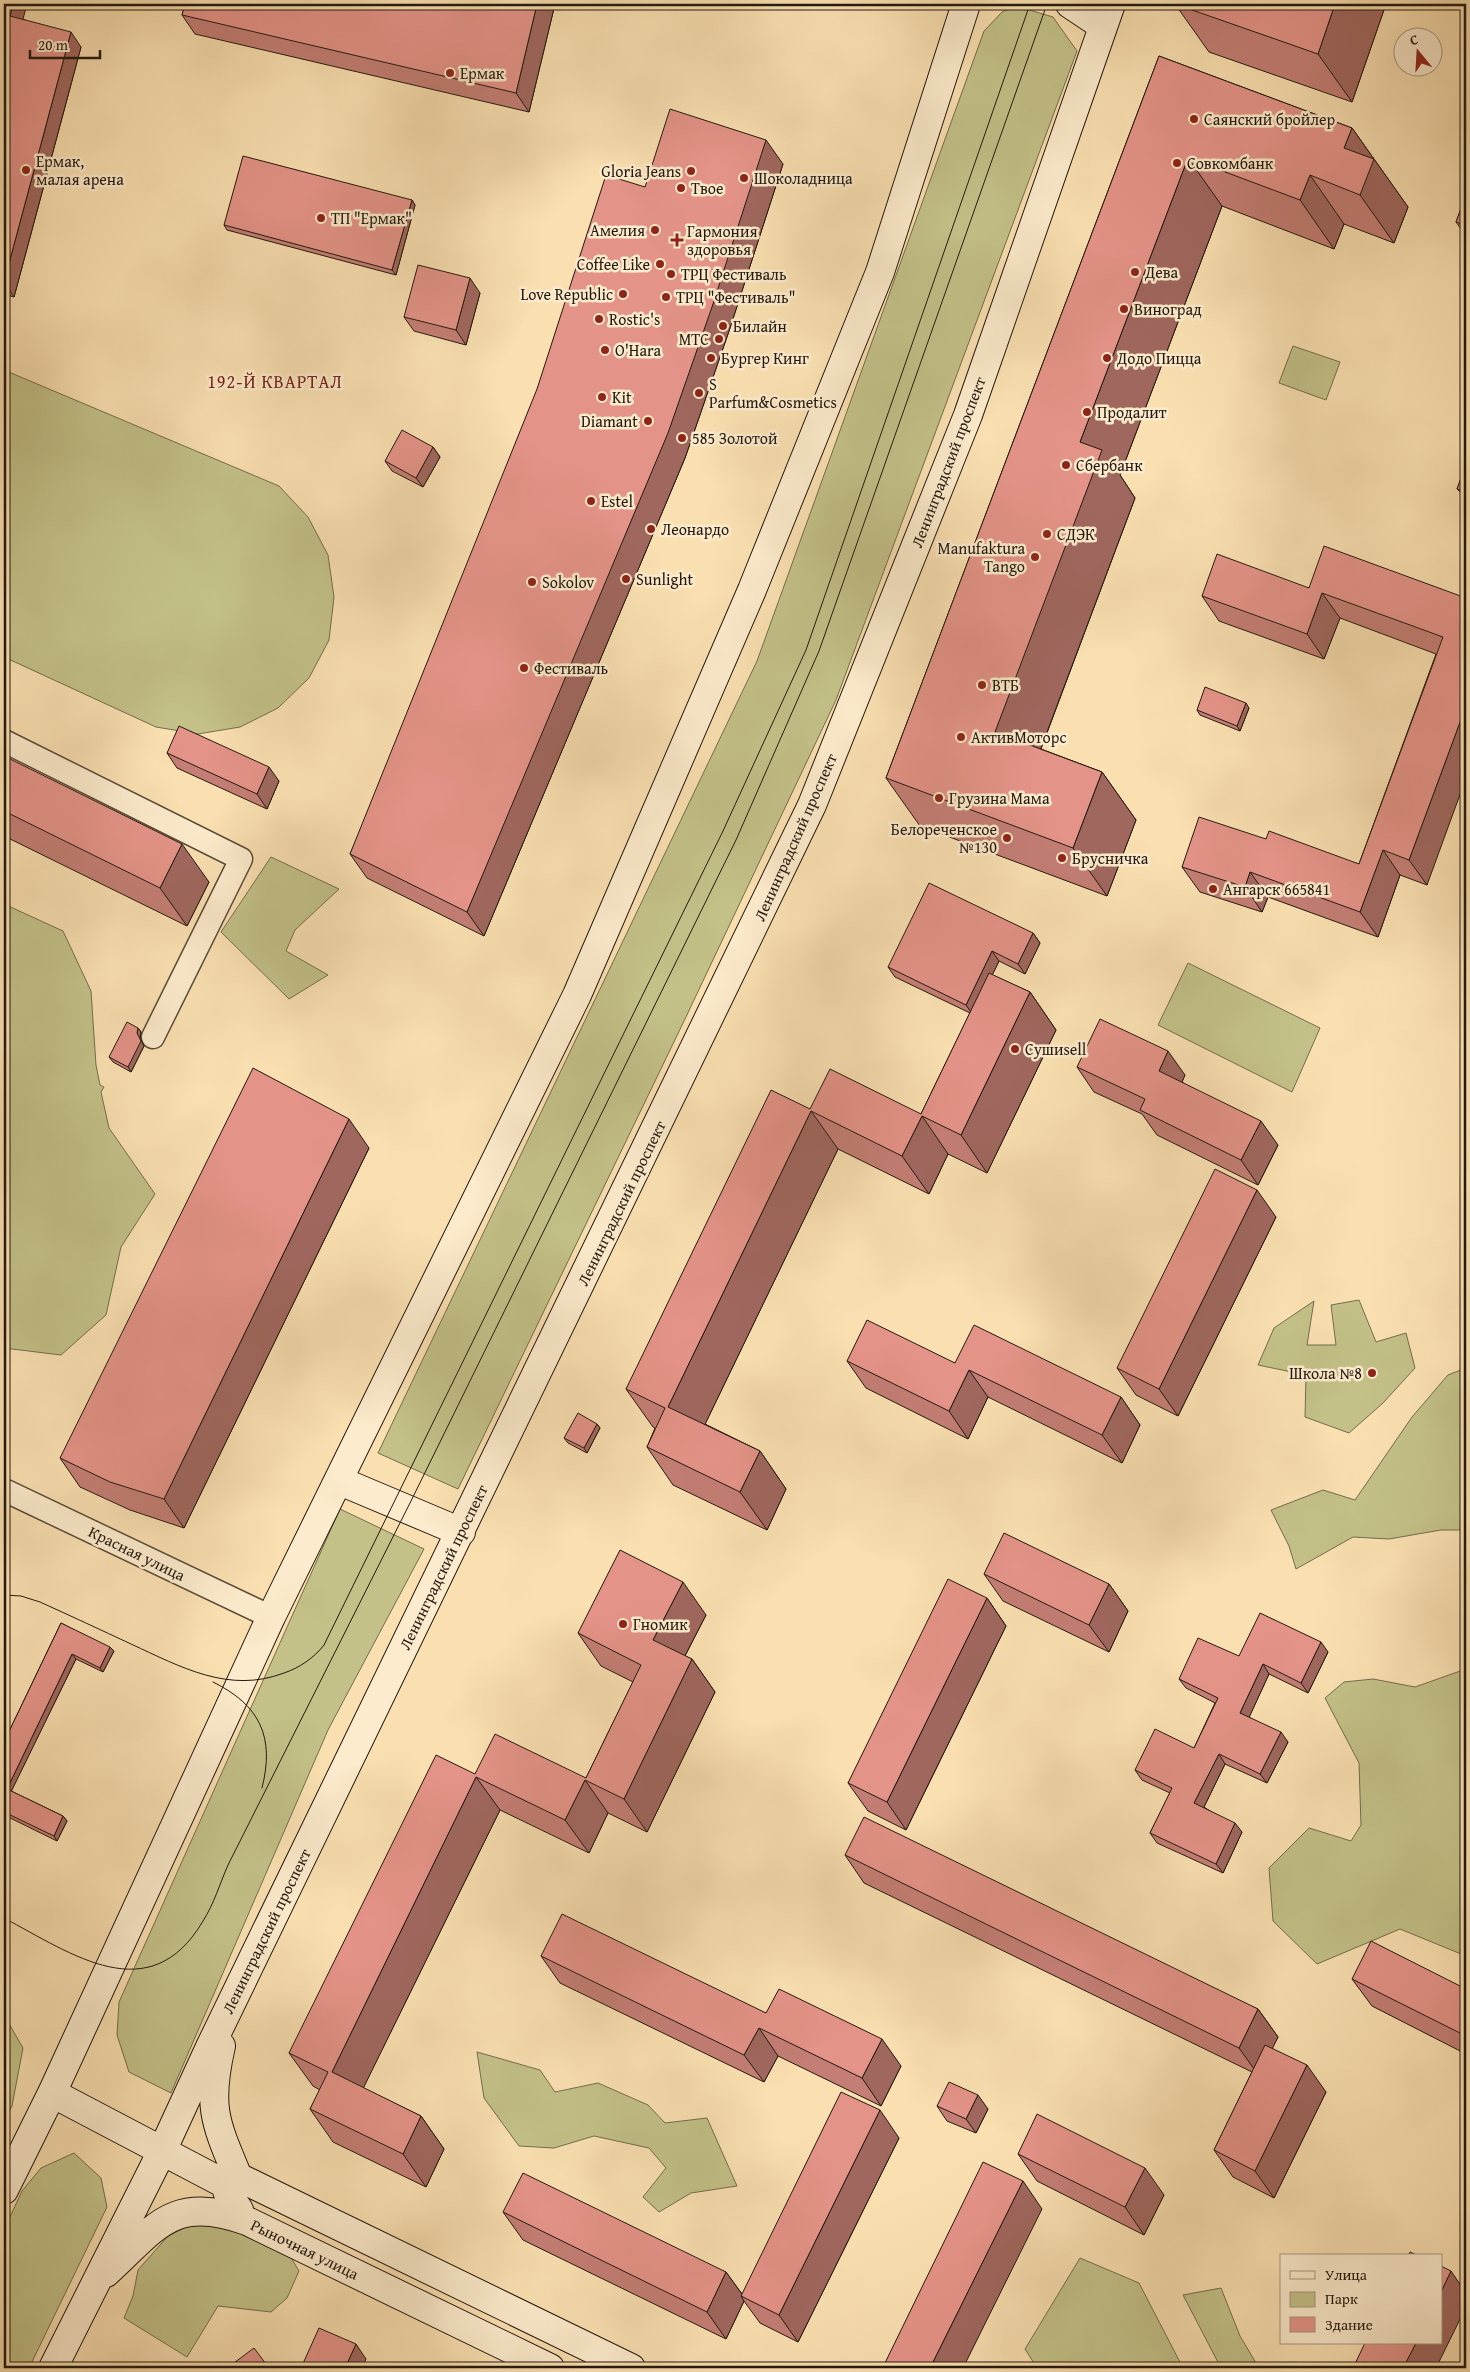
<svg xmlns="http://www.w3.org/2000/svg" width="1470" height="2372" font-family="'Gentium Book Plus',serif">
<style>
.green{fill:#c3c188;stroke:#736d4c}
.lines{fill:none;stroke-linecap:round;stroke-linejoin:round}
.street-casing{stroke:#594b38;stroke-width:25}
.secondary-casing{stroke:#231910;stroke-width:30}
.street{stroke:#fcebcc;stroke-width:22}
.secondary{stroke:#fcebcc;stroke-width:28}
.tram{stroke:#231910;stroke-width:1}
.wall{fill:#c47e75;stroke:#231910}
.shaded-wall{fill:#a0675f;stroke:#231910}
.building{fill:#e49388;stroke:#231910}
.poi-dot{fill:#8f2418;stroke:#fcebcc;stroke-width:2}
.labels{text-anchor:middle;stroke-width:5;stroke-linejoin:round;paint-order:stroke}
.poi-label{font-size:16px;fill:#231910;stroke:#fcebcc;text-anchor:start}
.street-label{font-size:16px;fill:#231910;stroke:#fcebcc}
.neighbourhood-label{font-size:18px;letter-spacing:1px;fill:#7a1f14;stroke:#fcebcc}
</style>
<rect width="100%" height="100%" fill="#fae0b1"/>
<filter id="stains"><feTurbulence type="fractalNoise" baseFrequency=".004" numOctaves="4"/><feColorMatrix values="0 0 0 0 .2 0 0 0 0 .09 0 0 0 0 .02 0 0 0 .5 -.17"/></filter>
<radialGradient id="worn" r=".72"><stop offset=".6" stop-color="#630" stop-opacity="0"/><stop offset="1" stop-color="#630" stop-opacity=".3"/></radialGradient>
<path class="green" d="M1016,6L1053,17L1077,51L836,700L685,1019L458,1489L378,1453L757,661L984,31L1002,12Z
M1293,346L1340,362L1326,400L1279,383Z
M4,370L279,486L308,517L328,555L334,597L329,640L309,678L278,708L240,727L198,734L156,727L4,657Z
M271,857L339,889L295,930L286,951L328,975L289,999L221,932Z
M4,904L63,931L91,991L96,1065L100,1085L104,1087L101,1092L109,1128L155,1194L121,1247L106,1315L61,1355L4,1348Z
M1188,963L1320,1028L1292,1092L1158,1025Z
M1359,1300L1376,1342L1406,1333L1415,1368L1383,1403L1349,1433L1305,1417L1306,1375L1258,1365L1274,1328L1314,1301L1307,1345H1336L1331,1305Z
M1466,1368V1530H1441L1389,1539L1353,1537L1296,1569L1289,1546L1271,1510L1323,1490L1355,1500L1412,1417L1448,1375Z
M340,1509L424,1549L328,1730L171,2093L129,2072L117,2035L119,2002Z
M1466,1669V1956L1400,1929L1317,1964L1273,1921L1269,1868L1309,1828L1351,1841L1361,1825L1359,1763L1325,1698L1344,1682L1373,1679L1415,1687Z
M4,2015L23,2048L12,2106L4,2121Z
M477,2052L540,2070L555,2092L598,2083L648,2105L665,2123L707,2118L737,2186L691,2193L659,2212L643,2197L666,2168L649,2148L594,2136L554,2148L519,2146L484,2098Z
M74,2153L101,2178L107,2207L29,2368H4V2230L22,2191L41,2168Z
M198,2221L229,2228L290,2256L299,2271L287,2298L271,2312L218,2306L187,2357L124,2318L133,2296L138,2270L168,2236Z
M1080,2258L1139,2283L1183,2368H1037L1025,2349Z
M1221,2288L1240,2336L1259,2368H1221L1183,2295Z"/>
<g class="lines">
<g class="street-casing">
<path id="street" d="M4,741L241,859L153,1037
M4,1490L271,1617"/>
</g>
<g class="secondary-casing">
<path id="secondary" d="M1070,4L1103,26
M340,1481L461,1532
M221,2046C207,2107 215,2122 238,2177
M52,2093L225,2184L228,2194L239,2210
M238,2177L631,2368
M4,2190L52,2093L271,1617L577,995L752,590L880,272L966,4
M106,2273C156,2227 173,2194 247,2221L550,2368
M53,2368L163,2149L210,2047L812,805L968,415L1111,4"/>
</g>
<use href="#street" class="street"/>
<use href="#secondary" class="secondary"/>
<path class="tram" d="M4,1595L21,1596L40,1602C71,1616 101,1630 131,1644C181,1667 229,1694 284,1673C299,1668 314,1658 324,1645L723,831L806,650L1030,4
M213,1682C260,1705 275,1737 262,1788
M4,1918C72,1954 150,2011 203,1921C214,1904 220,1883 228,1865L411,1501L736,840L819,651L1047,4"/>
</g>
<path class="wall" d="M4,4L23,19L81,47L14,297L4,294Z
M185,4H555L529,112L195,34L182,15Z
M1175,4H1386L1352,102L1209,52Z
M1159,56L1352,128L1408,207L1394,243L1344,224L1334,249L1222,206L1120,475L1135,498L1041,749L1102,772L1136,820L1107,896L920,826L886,778Z
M783,164L729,331L685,458L484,936L367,878L350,854L645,187Z
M1466,195V236L1456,222Z
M412,200L415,205L396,275L227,230L224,225Z
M480,293L466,345L414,331L404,317Z
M433,447L440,457L423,487L392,471L385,461Z
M1466,465V496L1461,493L1457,489Z
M1309,588L1466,598L1427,885L1400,875L1378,937L1268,897L1262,912L1200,892L1182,867L1266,839L1359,864L1436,654L1340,618L1324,659L1219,621L1202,596Z
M1249,708L1240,731L1200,715L1197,710Z
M167,753L279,781L267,809L177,768Z
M4,756L209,882L187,926L4,836Z
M1033,933L1040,943L1025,974L999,961L992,975L1030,992L1056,1030L987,1173L948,1154L929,1194L838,1149L705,1424L760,1451L786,1489L767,1530L673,1485L647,1447L655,1428L653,1427L626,1389L810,1109L921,1114L970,1013L895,977L888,967Z
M138,1028L141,1032L140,1038L144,1046L131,1072L113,1062L109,1057Z
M1077,1067L1185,1075L1182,1082L1278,1145L1258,1185L1157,1135L1142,1114L1094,1092Z
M369,1148L184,1528L130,1510L80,1487L60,1458Z
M1276,1217L1178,1416L1136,1395L1117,1368Z
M847,1361L955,1363L1121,1397L1140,1425L1122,1463L988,1397L968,1439L866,1388Z
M597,1424L600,1428L587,1453L568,1443L564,1438Z
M984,1574L1109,1584L1128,1611L1109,1652L1003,1601Z
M987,1598L1006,1626L906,1830L868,1811L848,1783Z
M706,1615L685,1656L692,1659L715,1692L647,1832L608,1813L589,1853L500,1810L363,2088L421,2116L444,2149L426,2187L333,2142L310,2109L320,2090L313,2086L289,2053L475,1774L586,1778L633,1682L601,1666L578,1633Z
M61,1623L114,1651L103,1672L76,1659L11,1791L63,1816L67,1821L57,1841L4,1815V1742Z
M1328,1652L1308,1693L1269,1674L1249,1717L1288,1742L1267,1783L1225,1764L1204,1807L1242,1832L1223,1873L1157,1843L1150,1833L1170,1793L1142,1780L1135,1770L1194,1748L1215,1703L1186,1688L1179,1679Z
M845,1855L1258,2009L1278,2037L1272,2048L1326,2092L1274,2198L1233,2177L1214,2150L1252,2072L864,1883Z
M541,1956L766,2013L901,2066L881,2106L778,2056L764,2082L560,1983Z
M1352,1979L1466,1989V2054L1372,2006Z
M937,2106L988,2109L976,2133L947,2121Z
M899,2138L798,2342L760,2323L744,2301L726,2339L523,2240L503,2212L726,2272L742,2294Z
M1018,2154L1164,2195L1144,2235L1037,2181Z"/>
<path class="shaded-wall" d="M13,4H27L20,30L10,16Z
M537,4H555L529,112L516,93Z
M1335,4H1386L1352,102L1318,54Z
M71,32L81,47L14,297L4,282Z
M1352,128L1408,207L1394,243L1360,195L1344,148Z
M766,140L783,164L729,331L685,458L484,936L467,912Z
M1188,158L1222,206L1120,475L1135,498L1029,780L995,732L1080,442Z
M1310,175L1344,224L1334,249L1300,200Z
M412,200L415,205L396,275L392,270Z
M470,278L480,293L466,345L456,330Z
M433,447L440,457L423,487L416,478Z
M1322,593L1340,618L1324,659L1307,634Z
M1246,703L1249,708L1240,731L1237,726Z
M1466,706V778L1427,885L1409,860Z
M269,767L279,781L267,809L257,794Z
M1102,772L1136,820L1107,896L1073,848Z
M182,844L209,882L187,926L160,888Z
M1383,850L1400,875L1378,937L1360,912Z
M1250,872L1268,897L1262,912L1245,887Z
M1033,933L1040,943L1025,974L1018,964Z
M992,951L999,961L973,1015L966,1005Z
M1030,992L1056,1030L987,1173L961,1135Z
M138,1028L141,1032L140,1038L144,1046L131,1072L128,1067Z
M1168,1051L1185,1075L1176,1095L1159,1071Z
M811,1111L838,1149L695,1445L668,1407Z
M922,1116L948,1154L929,1194L902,1156Z
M349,1119L369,1148L184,1528L164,1499Z
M1261,1121L1278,1145L1258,1185L1241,1160Z
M1257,1190L1276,1217L1178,1416L1159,1389Z
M969,1370L988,1397L968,1439L949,1411Z
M1121,1397L1140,1425L1122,1463L1102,1435Z
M597,1424L600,1428L587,1453L584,1448Z
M760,1451L786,1489L767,1530L740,1492Z
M683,1582L706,1615L676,1673L653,1640Z
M1109,1584L1128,1611L1109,1652L1089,1625Z
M987,1598L1006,1626L906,1830L887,1802Z
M1321,1642L1328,1652L1308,1693L1301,1683Z
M110,1647L114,1651L103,1672L100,1668Z
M72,1654L76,1659L10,1794L7,1789Z
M692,1659L715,1692L647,1832L624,1799Z
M1263,1664L1269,1674L1247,1722L1240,1713Z
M1281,1732L1288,1742L1267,1783L1260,1774Z
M1219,1754L1225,1764L1201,1813L1194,1803Z
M476,1777L500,1810L355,2105L332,2072Z
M585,1780L608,1813L589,1853L565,1820Z
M63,1816L67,1821L57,1841L54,1836Z
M1235,1823L1242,1832L1223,1873L1216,1864Z
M1258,2009L1278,2037L1259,2076L1239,2048Z
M759,2028L778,2056L764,2082L744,2055Z
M882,2039L901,2066L881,2106L862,2078Z
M1307,2065L1326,2092L1274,2198L1255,2171Z
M978,2095L988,2109L976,2133L966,2119Z
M880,2110L899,2138L798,2342L779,2315Z
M421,2116L444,2149L426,2187L403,2154Z
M1145,2168L1164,2195L1144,2235L1125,2207Z
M1023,2181L1042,2209L963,2368H930Z
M1451,2271L1466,2293V2307L1436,2368H1403L1416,2343H1441V2292Z
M726,2272L744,2297L741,2296L744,2301L726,2339L707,2312Z
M356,2344L366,2359L362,2368H345Z"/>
<path class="building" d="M4,4H13L10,16L71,32L4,282Z
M185,4H537L516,93L182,15Z
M1175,4H1335L1318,54Z
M1159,56L1352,128L1344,148L1374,159L1360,195L1310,175L1300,200L1188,158L1080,442L1102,450L995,732L1102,772L1073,848L886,778Z
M670,109L766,140L712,307L668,433L467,912L350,854L537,389L606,175L645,187Z
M243,156L412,200L392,270L224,225Z
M1466,195V225L1456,222Z
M418,265L470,278L456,330L404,317Z
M1466,288V296L1464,295Z
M402,430L433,447L416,478L385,461Z
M1466,465V492L1457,489Z
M1324,546L1466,598V637L1464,643H1466V706L1409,860L1383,850L1360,912L1250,872L1245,887L1182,867L1199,817L1266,839L1269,831L1359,864L1443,637L1322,593L1307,634L1202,596L1217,554L1309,588Z
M1205,687L1246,703L1237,726L1197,710Z
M179,726L269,767L257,794L167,753Z
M4,756L182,844L160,888L4,811Z
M929,883L1033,933L1018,964L992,951L966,1005L888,967Z
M989,973L1030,992L961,1135L922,1116L902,1156L811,1111L668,1407L760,1451L740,1492L647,1447L665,1408L626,1389L771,1090L810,1109L830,1069L921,1114Z
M1100,1019L1168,1051L1159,1071L1261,1121L1241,1160L1140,1110L1145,1099L1077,1067Z
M127,1022L138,1028L137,1033L141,1041L128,1067L109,1057Z
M253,1068L349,1119L164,1499L110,1482L60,1458Z
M1215,1169L1257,1190L1159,1389L1117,1368Z
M867,1320L955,1363L974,1325L1121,1397L1102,1435L969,1370L949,1411L847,1361Z
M578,1413L597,1424L584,1448L564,1438Z
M1004,1533L1109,1584L1089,1625L984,1574Z
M620,1550L683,1582L653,1640L692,1659L624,1799L585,1780L565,1820L476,1777L332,2072L421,2116L403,2154L310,2109L328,2072L289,2053L436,1755L475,1774L495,1734L586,1778L641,1665L578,1633Z
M948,1579L987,1598L887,1802L848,1783Z
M1260,1613L1321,1642L1301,1683L1263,1664L1240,1713L1281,1732L1260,1774L1219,1754L1194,1803L1235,1823L1216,1864L1150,1833L1172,1788L1135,1770L1155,1729L1194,1748L1218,1698L1179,1679L1198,1638L1239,1656Z
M61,1623L110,1647L100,1668L72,1654L7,1789L63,1816L54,1836L4,1812V1742Z
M864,1817L1258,2009L1239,2048L845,1855Z
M562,1914L766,2013L779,1989L882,2039L862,2078L759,2028L744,2055L541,1956Z
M1371,1941L1466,1989V2036L1352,1979Z
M1265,2045L1307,2065L1255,2171L1214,2150Z
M949,2082L978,2095L966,2119L937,2106Z
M841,2092L880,2110L779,2315L741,2296Z
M1037,2114L1145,2168L1125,2207L1018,2154Z
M983,2162L1023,2181L930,2368H891L884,2365Z
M523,2173L726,2272L707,2312L503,2212Z
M1410,2252L1419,2256H1408Z
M1441,2266L1451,2271L1441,2292Z
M319,2328L356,2344L345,2368H301Z
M1365,2343H1416L1403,2368H1353Z
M254,2348L269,2368H227Z"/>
<g class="poi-dot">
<circle cx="450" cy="73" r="5"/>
<circle cx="1194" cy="119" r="5"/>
<circle cx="1177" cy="163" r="5"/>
<circle cx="26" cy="170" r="5"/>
<circle cx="691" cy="171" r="5"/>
<circle cx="744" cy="178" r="5"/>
<circle cx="681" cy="188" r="5"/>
<circle cx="321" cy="218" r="5"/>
<circle cx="655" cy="230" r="5"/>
<path d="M674.5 232.5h5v5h5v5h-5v5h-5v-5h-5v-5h5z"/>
<circle cx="660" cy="264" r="5"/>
<circle cx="1135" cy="272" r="5"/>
<circle cx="671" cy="274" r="5"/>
<circle cx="623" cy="294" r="5"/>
<circle cx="666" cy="297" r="5"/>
<circle cx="1124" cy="309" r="5"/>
<circle cx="599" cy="319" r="5"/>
<circle cx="723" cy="326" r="5"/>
<circle cx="719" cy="339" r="5"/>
<circle cx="605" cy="350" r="5"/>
<circle cx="711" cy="358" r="5"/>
<circle cx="1107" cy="358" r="5"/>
<circle cx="699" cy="393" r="5"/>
<circle cx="602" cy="397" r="5"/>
<circle cx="1087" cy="412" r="5"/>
<circle cx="648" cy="421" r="5"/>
<circle cx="682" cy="438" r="5"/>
<circle cx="1066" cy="465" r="5"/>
<circle cx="591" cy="501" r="5"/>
<circle cx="651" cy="529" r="5"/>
<circle cx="1047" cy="534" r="5"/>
<circle cx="1035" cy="557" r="5"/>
<circle cx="626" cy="579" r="5"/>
<circle cx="532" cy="582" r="5"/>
<circle cx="524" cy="668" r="5"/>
<circle cx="982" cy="685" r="5"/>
<circle cx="961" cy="737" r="5"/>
<circle cx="939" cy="798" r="5"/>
<circle cx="1007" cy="838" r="5"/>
<circle cx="1062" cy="858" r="5"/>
<circle cx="1213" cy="889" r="5"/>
<circle cx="1015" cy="1049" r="5"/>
<circle cx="1372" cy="1373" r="5"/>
<circle cx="623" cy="1624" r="5"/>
</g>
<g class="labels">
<g class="poi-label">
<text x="460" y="79">Ермак</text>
<text x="1204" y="125">Саянский бройлер</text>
<text x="36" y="167">Ермак,<tspan x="36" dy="18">малая арена</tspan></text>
<text x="1187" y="169">Совкомбанк</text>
<text x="681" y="177" text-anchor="end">Gloria Jeans</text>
<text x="754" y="184">Шоколадница</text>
<text x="691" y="194">Твое</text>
<text x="331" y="224">ТП "Ермак"</text>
<text x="645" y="236" text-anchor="end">Амелия</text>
<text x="687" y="237">Гармония<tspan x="687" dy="18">здоровья</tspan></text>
<text x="650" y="270" text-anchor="end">Coffee Like</text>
<text x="1145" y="278">Дева</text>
<text x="681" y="280">ТРЦ Фестиваль</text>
<text x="613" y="300" text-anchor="end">Love Republic</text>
<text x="676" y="303">ТРЦ "Фестиваль"</text>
<text x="1134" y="315">Виноград</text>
<text x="609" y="325">Rostic's</text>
<text x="733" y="332">Билайн</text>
<text x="709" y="345" text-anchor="end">МТС</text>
<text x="615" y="356">O'Hara</text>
<text x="721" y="364">Бургер Кинг</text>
<text x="1117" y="364">Додо Пицца</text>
<text x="709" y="390">S<tspan x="709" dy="18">Parfum&amp;Cosmetics</tspan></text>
<text x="612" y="403">Kit</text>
<text x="1097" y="418">Продалит</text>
<text x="638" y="427" text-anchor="end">Diamant</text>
<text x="692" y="444">585 Золотой</text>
<text x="1076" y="471">Сбербанк</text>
<text x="601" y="507">Estel</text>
<text x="661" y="535">Леонардо</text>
<text x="1057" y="540">СДЭК</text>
<text x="1025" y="554" text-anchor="end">Manufaktura<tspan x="1025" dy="18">Tango</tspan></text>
<text x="636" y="585">Sunlight</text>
<text x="542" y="588">Sokolov</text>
<text x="534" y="674">Фестиваль</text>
<text x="992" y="691">ВТБ</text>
<text x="971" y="743">АктивМоторс</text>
<text x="949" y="804">Грузина Мама</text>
<text x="997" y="835" text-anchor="end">Белореченское<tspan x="997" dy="18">№130</tspan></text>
<text x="1072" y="864">Брусничка</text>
<text x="1223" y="895">Ангарск 665841</text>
<text x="1025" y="1055">Сушиsell</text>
<text x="1362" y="1379" text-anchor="end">Школа №8</text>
<text x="633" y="1630">Гномик</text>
</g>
<g class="street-label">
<text transform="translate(948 462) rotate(-69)" y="6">Ленинградский проспект</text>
<text transform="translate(795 837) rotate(-66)" y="6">Ленинградский проспект</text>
<text transform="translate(621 1203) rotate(-64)" y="6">Ленинградский проспект</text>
<text transform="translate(137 1553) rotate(26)" y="6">Красная улица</text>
<text transform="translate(443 1567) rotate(-64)" y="6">Ленинградский проспект</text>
<text transform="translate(266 1931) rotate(-64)" y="6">Ленинградский проспект</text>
<text transform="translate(305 2249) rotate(26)" y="6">Рыночная улица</text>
</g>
<g class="neighbourhood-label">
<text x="275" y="388">192-Й КВАРТАЛ</text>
</g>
</g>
<rect width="1470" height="2372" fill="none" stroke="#fae0b1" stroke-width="20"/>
<rect x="5" y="5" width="1460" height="2362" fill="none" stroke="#231910" stroke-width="2.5"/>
<rect x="10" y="10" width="1450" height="2352" fill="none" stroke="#231910"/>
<rect x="1280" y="2254" width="162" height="90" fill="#fcebcc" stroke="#a59781"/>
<rect x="1290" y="2271" width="25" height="8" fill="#fcebcc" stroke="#a59781"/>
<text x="1325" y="2280" font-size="15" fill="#231910">Улица</text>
<rect x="1290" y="2292" width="25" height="15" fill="#c3c188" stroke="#a59781"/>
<text x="1325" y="2304" font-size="15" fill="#231910">Парк</text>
<rect x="1290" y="2317" width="25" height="15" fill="#e49388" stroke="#a59781"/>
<text x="1325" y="2330" font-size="15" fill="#231910">Здание</text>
<g transform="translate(1418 52) rotate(342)"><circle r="24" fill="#fcebcc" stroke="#a59781"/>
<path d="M0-4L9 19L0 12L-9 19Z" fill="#8f2418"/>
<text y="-8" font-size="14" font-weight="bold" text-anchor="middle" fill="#231910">С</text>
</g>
<path d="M30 50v8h70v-8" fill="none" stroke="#231910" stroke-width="2.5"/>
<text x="38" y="50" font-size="15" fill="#231910" stroke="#fcebcc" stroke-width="4" paint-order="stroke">20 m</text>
<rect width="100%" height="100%" filter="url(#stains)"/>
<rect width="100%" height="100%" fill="url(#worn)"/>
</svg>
